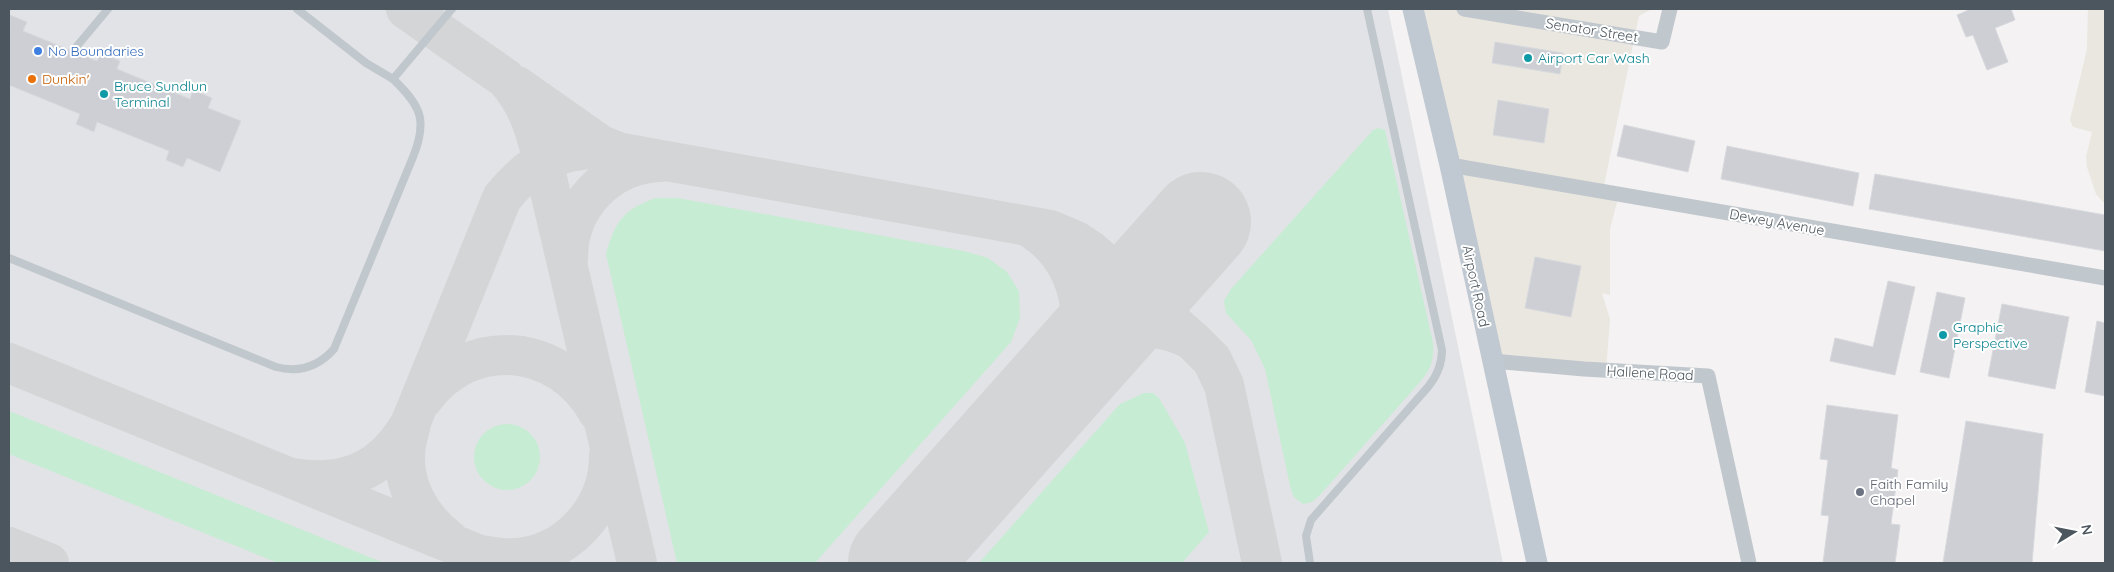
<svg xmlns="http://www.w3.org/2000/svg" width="2114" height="572" font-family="Quicksand,sans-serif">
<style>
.commercial{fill:#eae7e0}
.airport{fill:#e2e3e6}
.green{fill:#c6ecd3}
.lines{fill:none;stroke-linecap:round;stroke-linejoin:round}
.taxiway{stroke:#d4d5d6;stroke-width:40}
.runway{stroke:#d4d5d6;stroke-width:100}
.building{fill:#cdcfd4;stroke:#d7d9dd}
.lane{stroke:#c0c7cd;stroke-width:8}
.street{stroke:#c0c7cd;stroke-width:15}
.secondary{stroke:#c0c9d1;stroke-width:21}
.shop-dot{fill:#3f7fe0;stroke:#fff;stroke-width:2}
.culture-dot{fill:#0f9aa8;stroke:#fff;stroke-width:2}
.food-dot{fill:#e8710a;stroke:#fff;stroke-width:2}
.worship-dot{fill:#6b7280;stroke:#fff;stroke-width:2}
.labels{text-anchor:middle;stroke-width:4;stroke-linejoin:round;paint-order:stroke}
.street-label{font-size:14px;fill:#4c565e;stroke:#fff}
.shop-label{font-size:14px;fill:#366cbe;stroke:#fff;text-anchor:start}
.culture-label{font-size:14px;fill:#0d838f;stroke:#fff;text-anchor:start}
.food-label{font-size:14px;fill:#c56008;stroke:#fff;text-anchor:start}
.worship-label{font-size:14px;fill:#5b616d;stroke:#fff;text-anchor:start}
</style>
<rect width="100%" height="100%" fill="#f4f2f2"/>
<path class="commercial" d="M1413,9H1652L1639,16L1602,195L1618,198L1610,229V295L1602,293L1610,319L1606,371L1490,363Z
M2088,9H2105V204L2096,194L2087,167L2086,157L2092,132L2073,127L2070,120L2087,49Z"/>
<path class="airport" d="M9,9H1388L1503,563H9Z"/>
<path class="green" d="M1378,128L1385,130L1433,343C1434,360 1431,369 1420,382L1320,495L1312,502L1303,504L1294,497L1291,490L1265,369L1251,340L1226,313L1224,301L1231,289L1373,130Z
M656,198H678L964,251L988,258L1007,272L1019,291L1020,318L1011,342L815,563H677L606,254C615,221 624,209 656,198Z
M1144,393H1153L1159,398L1185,443L1209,532L1182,563H979L1120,404Z
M9,411L384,563H278L9,454Z
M474 457a33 33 0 1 1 66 0a33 33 0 1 1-66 0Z"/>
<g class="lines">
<path class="taxiway" d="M406,9L505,78C528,103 535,129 543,161L637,563
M517,86L601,145L616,151
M1032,229C1067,251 1087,294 1078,335C1076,348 1071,360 1068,372
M568,258C568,206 608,164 660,162
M1088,349C1124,328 1151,319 1190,339
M9,363L499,563
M423,399C470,334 560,343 598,412
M411,422C410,430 407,437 406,445C400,483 420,518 449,540
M292,478C346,487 384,470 411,422L502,198C530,163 556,149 600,149L1050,230L1076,241L1091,251L1193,341L1212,360L1224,385L1262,563
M9,547L49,563
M475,554C492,557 508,560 525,557C573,549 610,504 609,455"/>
<path class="runway" d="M898,563L1201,222"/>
</g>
<path class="building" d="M1971,9H2011L2015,20L1995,28L2008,62L1987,70L1973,35L1966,37L1957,15Z
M10,15L27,22L23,31L97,61L101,53L120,61L117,69L190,99L193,90L212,98L208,108L241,121L220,172L187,158L183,167L166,160L169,151L97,122L94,132L76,124L80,114L9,85Z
M1495,42L1563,53L1560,74L1492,63Z
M1498,100L1549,109L1544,143L1493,135Z
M1624,125L1695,141L1688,172L1617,156Z
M1727,146L1859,173L1853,206L1721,179Z
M1875,174L2105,215V251L1869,209Z
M1535,257L1581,266L1571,317L1525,308Z
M1888,281L1915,287L1895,375L1830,361L1835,338L1873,347Z
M1937,292L1965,298L1949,378L1920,372Z
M2002,304L2069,317L2055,389L1988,376Z
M2097,321L2105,323V396L2085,392Z
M1827,405L1898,415L1891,468L1898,470L1891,524L1900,525L1895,563H1823L1829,516L1821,515L1828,460L1820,459Z
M1966,421L2043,434L2032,563H1943Z"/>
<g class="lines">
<path class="lane" d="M297,9L366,63L393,79
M77,46L108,9
M9,258L276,367C299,373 318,367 334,349L413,157C428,120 421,106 393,79L452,9
M1310,563L1306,536L1311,520L1428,387C1437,376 1442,364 1442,350L1367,9"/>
<path class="street" d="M1464,9L1662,42L1670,9
M1450,165L2105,278
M1492,361L1584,369L1708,376L1749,563"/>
<path class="secondary" d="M1413,9L1450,165L1537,563"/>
</g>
<circle class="shop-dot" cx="38" cy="51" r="5"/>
<g class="culture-dot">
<circle cx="1528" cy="58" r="5"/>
<circle cx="104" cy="94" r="5"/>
<circle cx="1943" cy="335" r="5"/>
</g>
<circle class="food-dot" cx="32" cy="79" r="5"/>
<circle class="worship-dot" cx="1860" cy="492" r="5"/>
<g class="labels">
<g class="street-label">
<text transform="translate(1592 30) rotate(9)" y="5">Senator Street</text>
<text transform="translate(1777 222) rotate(10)" y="5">Dewey Avenue</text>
<text transform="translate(1476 286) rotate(78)" y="5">Airport Road</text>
<text transform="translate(1650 373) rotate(3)" y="5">Hallene Road</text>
</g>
<g class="shop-label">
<text x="48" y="56">No Boundaries</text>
</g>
<g class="culture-label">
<text x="1538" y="63">Airport Car Wash</text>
<text x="114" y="91">Bruce Sundlun<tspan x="114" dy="16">Terminal</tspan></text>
<text x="1953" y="332">Graphic<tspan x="1953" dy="16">Perspective</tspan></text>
</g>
<g class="food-label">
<text x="42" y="84">Dunkin'</text>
</g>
<g class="worship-label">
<text x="1870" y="489">Faith Family<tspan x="1870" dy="16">Chapel</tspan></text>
</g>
</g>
<rect width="2114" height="572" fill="none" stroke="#4c565e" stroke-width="20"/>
<g transform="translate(2074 532) rotate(80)" stroke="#ffffff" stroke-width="4" paint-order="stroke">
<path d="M0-4L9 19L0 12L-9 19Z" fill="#4c565e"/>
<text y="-8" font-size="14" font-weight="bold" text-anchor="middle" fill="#4c565e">N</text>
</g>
</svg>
